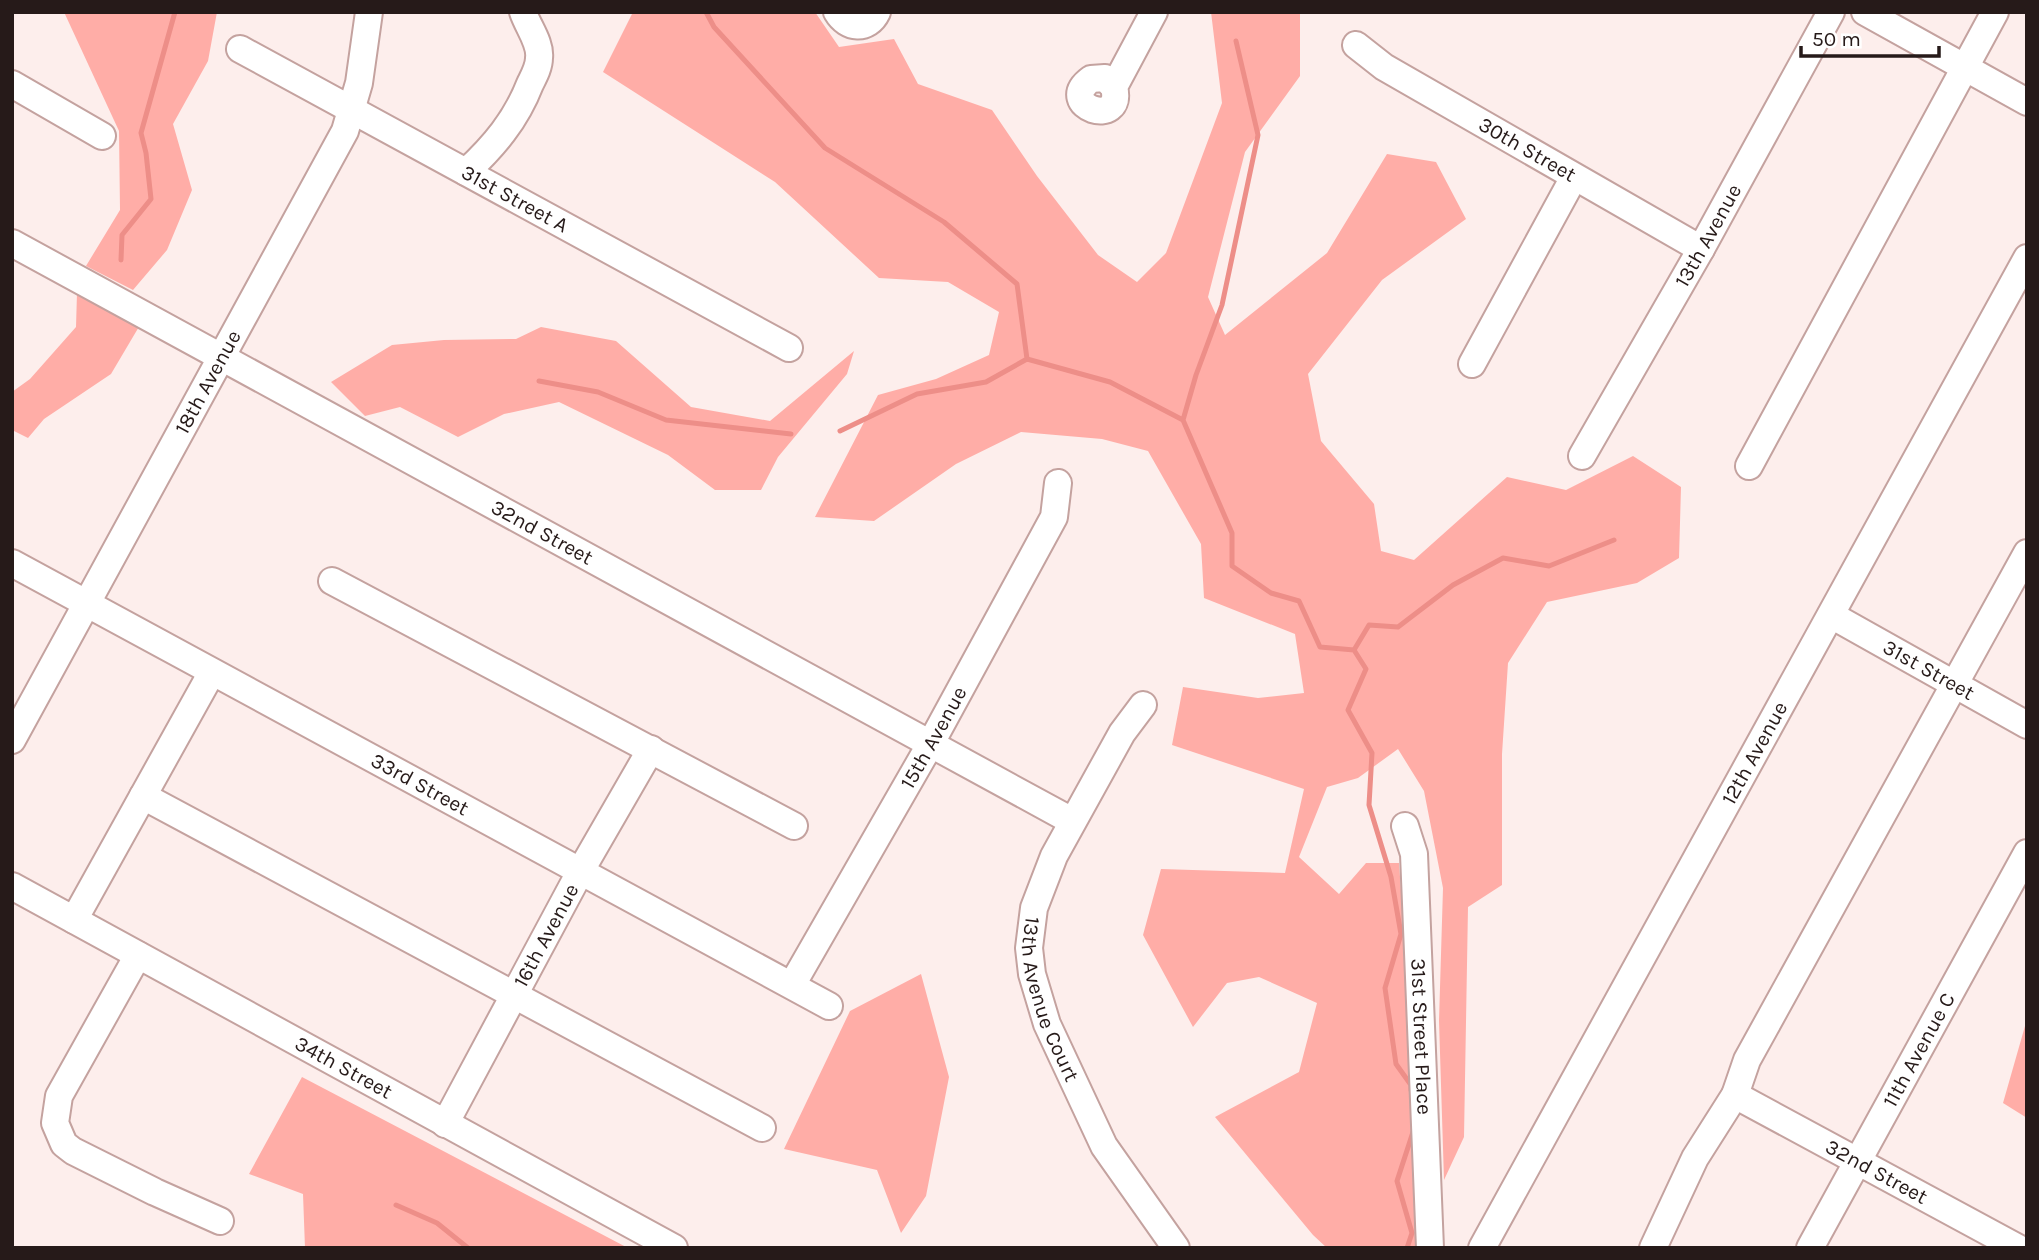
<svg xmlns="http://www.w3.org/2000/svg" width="2039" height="1260" font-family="Karla,sans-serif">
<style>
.green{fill:#ffada7}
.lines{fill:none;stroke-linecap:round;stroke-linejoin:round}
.stream{stroke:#ed8e88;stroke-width:5}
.minor-casing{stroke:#c4a29f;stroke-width:30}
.minor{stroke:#fff;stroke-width:26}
.labels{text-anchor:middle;stroke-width:7;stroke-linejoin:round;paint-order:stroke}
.street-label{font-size:21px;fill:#261a19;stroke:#fff}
</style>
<rect width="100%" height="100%" fill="#fdeeec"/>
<path class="green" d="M64,12H217L208,61L173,124L192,190L167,250L133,290L86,266L120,210L119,131Z
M633,12H815L839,47L894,39L918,84L992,110L1037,176L1098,255L1137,282L1166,253L1222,103L1211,12H1300V76L1245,152L1208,297L1225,335L1327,253L1387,154L1436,162L1466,219L1382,280L1308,374L1321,441L1374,504L1381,551L1414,560L1507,477L1566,490L1633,456L1681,487L1679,558L1637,583L1547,602L1508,663L1502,754V885L1468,907L1464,1137L1444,1180L1439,1021L1443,888L1424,791L1398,749L1358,778L1327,787L1299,857L1339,894L1366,863H1399L1409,1000L1418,1248H1327L1313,1235L1215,1117L1299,1072L1317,1003L1259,977L1227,983L1193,1027L1143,935L1161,869L1285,873L1304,789L1172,745L1183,687L1258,698L1304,693L1295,634L1204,598L1201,544L1148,451L1102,439L1021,432L956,464L874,521L815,517L878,395L936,379L989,355L999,312L948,282L879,278L775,182L603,72Z
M77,293L140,325L111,374L44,419L28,438L12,430V392L30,379L76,327Z
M541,327L616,341L691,407L770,421L854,351L847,374L778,457L761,490H715L668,455L559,402L504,414L458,437L400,407L365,416L331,382L392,345L444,340L516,339Z
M921,974L949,1077L926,1196L901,1233L877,1170L784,1149L850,1011Z
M2027,1019V1118L2003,1103Z
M302,1077L628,1248H305L303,1194L249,1174Z"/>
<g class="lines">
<path class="stream" d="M706,12L714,27L825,148L944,222L1017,284L1027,359L1110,382L1183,420L1232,533V566L1271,593L1299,601L1320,647L1354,650L1366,669L1348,710L1372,753L1369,805L1391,877L1401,934L1385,988L1396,1064L1411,1085V1090
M121,260L122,235L151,199L146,153L141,133L175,12
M539,381L598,392L666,420L791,434
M1183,420L1196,375L1222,305L1258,135L1236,41
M840,431L917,394L986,382L1027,359
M1354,650L1369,625L1398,627L1453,585L1503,558L1549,566L1614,540
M396,1205L437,1223L468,1248
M1407,1248L1412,1233L1397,1181L1413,1132"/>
<g class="minor-casing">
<g id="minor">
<path d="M837,12C847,29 868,31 877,12"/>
<path d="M1865,12L2027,102"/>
<path id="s1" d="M1356,45L1384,67L1701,249"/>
<path id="s2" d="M240,49L789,348"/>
<path d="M12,84L102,136"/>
<path d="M1114,87L1105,78L1091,79C1054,106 1125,130 1114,87L1154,12"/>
<path d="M466,172C494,146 516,120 530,84C534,76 539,67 539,58C541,43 528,27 523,12"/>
<path id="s3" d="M12,243L1072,821"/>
<path d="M1472,364L1574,177"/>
<path id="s4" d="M1582,456L1701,249L1831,12"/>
<path d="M1749,466L1995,12"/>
<path id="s5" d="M12,563L829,1006"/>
<path d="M332,581L794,826"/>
<path id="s6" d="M1831,615L2027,725"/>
<path id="s7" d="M1143,705L1122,733L1054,856L1034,908L1029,948L1032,974L1047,1024L1104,1146L1176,1248"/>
<path id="s8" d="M12,740L345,131L359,83L369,12"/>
<path d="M143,796L762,1128"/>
<path id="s9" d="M1405,826L1414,854L1430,1248"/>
<path id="s10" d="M12,886L674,1248"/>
<path d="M74,920L212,672"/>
<path d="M138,955L59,1096L55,1123L64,1144L73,1151L155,1192L220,1221"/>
<path id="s11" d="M792,985L931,743L1054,517L1058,483"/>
<path id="s12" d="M1735,1095L2018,1248"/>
<path id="s13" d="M445,1124L580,872L651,749"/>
<path id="s14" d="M1482,1248L2027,258"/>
<path d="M1653,1248L1695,1158L1735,1095L1747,1060L2027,553"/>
<path id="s15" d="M1810,1248L2027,853"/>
</g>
</g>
<use href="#minor" class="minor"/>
</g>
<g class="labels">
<g class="street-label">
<text dy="7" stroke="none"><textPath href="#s1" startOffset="201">30th Street</textPath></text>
<text dy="7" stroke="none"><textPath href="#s2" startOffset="313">31st Street A</textPath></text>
<text dy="7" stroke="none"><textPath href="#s4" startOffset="254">13th Avenue</textPath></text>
<text dy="7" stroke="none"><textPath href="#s8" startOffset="408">18th Avenue</textPath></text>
<text dy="7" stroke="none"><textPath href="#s3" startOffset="604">32nd Street</textPath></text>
<text dy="7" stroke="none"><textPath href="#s6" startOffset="112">31st Street</textPath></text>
<text dy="7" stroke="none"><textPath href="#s11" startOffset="285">15th Avenue</textPath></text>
<text dy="7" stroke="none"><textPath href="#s14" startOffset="565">12th Avenue</textPath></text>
<text dy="7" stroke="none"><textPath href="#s5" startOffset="464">33rd Street</textPath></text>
<text dy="7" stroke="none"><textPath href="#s13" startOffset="214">16th Avenue</textPath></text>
<text dy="7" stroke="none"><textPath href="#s7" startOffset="326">13th Avenue Court</textPath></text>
<text dy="7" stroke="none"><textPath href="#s9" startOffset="212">31st Street Place</textPath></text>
<text dy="7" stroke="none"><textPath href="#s15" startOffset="226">11th Avenue C</textPath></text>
<text dy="7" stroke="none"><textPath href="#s10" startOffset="378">34th Street</textPath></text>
<text dy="7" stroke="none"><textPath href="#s12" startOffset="161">32nd Street</textPath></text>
</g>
</g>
<rect width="2039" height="1260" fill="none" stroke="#261a19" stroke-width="28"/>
<path d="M1801 46v10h138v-10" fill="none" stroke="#261a19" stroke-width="3.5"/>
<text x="1812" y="46" font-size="21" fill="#261a19" stroke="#ffffff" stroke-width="5" paint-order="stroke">50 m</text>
</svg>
